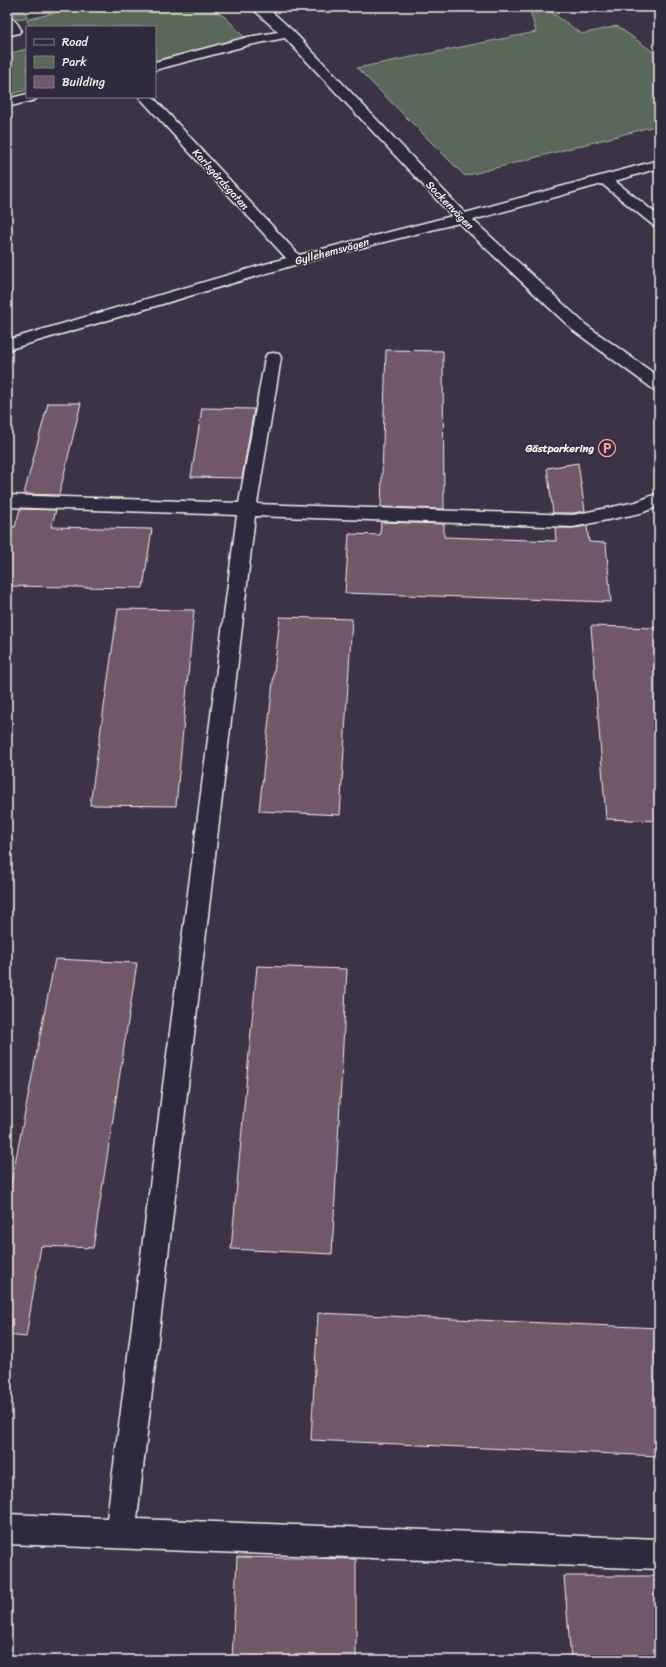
<svg xmlns="http://www.w3.org/2000/svg" width="666" height="1667" font-family="Sriracha,sans-serif">
<style>
.green{fill:#5a675c;stroke:#a7aca2}
.building{fill:#6f586a;stroke:#f4f1e8}
.lines{fill:none;stroke-linecap:round;stroke-linejoin:round}
.minor-casing{stroke:#f4f1e8;stroke-width:3}
.minor{fill:#2f2a3d;fill-rule:evenodd}
.labels{text-anchor:middle;stroke-width:3;stroke-linejoin:round;paint-order:stroke}
.far-street-label{font-size:11px;fill:#f4f1e8;stroke:#2f2a3d}
.far-poi-label{font-size:11px;font-weight:bold;fill:#f4f1e8;stroke:#2f2a3d;text-anchor:end}
</style>
<rect width="100%" height="100%" fill="#3c3346"/>
<filter id="ink" filterUnits="userSpaceOnUse"><feTurbulence type="fractalNoise" baseFrequency=".025" numOctaves="2"/><feDisplacementMap in="SourceGraphic" scale="8" xChannelSelector="R" yChannelSelector="G"/><feConvolveMatrix kernelMatrix="1 2 1 2 8 2 1 2 1" color-interpolation-filters="sRGB"/></filter>
<g filter="url(#ink)">
<path class="green" d="M7,7H20L28,17L18,19Z
M77,7H209L225,17L248,41L155,62V27H31L26,20Z
M529,7H544L582,34L617,26L659,56V125L465,176L357,68L536,32Z
M27,49V90L7,95V54Z"/>
<path class="building" d="M386,350L443,351L444,509L381,507Z
M48,403H81L59,495L24,494Z
M202,408L254,409L242,478L191,477Z
M578,463L585,511L573,513H553L547,468Z
M20,509L56,510L51,527L152,529L143,588L7,586V527H15Z
M381,522L444,524V537L556,541L555,528H573L587,526L589,542L606,543L611,602L345,593L349,534L380,535Z
M118,609L194,610L176,806L90,805Z
M280,617L352,619L340,815L259,811Z
M591,626L659,628V821L606,819Z
M55,959L137,963L93,1248L41,1246L26,1337L7,1335V1204Z
M257,966L347,969L332,1254L231,1249Z
M318,1313L659,1328V1456L311,1440Z
M237,1557L356,1559V1660H232Z
M564,1576H659V1660H571Z"/>
<g class="lines">
<g class="minor-casing">
<path id="minor" d="M251,7L268,8L293,31L465,213L659,160V168L615,181L659,216V227L654,226L602,184L473,220L586,325L659,377V390L653,389L574,331L459,223L301,263L7,350V340L286,258L139,97H153L299,255L452,216L285,38L249,45L155,70V62L248,37L278,32Z
M7,16C14,18 18,24 21,30L19,33L7,36Z
M27,94V97H37L35,100L7,107V99Z
M273,353L279,354L281,358L257,504L573,515L636,502L659,493V506L641,513L573,527L255,516L137,1519L659,1539V1569L7,1544V1514L107,1518L237,515L7,507V495L239,503L265,358L267,354Z"/>
</g>
<use href="#minor" class="minor"/>
</g>
</g>
<defs>
<g id="parking-ring" transform="scale(0.9)"><circle r="9.5" fill="#2f2a3d" stroke="#ff9aa2" stroke-width="1.5"/><path d="M-3.5-5.5H1a3.5 3.5 0 0 1 0 7H-1V5.5H-3.5ZM-1-3.4V-.6H.8a1.4 1.4 0 0 0 0-2.8Z" fill="#ff9aa2"/></g>
</defs>
<g fill-rule="evenodd">
<use href="#parking-ring" x="607" y="448"/>
</g>
<g class="labels">
<g class="far-street-label">
<text transform="translate(221 179) rotate(48)" y="4">Karlsgårdsgatan</text>
<text transform="translate(450 205) rotate(46)" y="4">Sockenvägen</text>
<text transform="translate(332 251) rotate(-15)" y="4">Gyllehemsvägen</text>
</g>
<g class="far-poi-label">
<text x="594" y="452">Gästparkering</text>
</g>
</g>
<rect width="666" height="1667" fill="none" stroke="#2f2a3d" stroke-width="24"/>
<rect x="12" y="12" width="642" height="1643" fill="none" stroke="#f4f1e8" stroke-width="1.5" filter="url(#ink)"/>
<rect x="26" y="26" width="130" height="72" fill="#2f2a3d" stroke="#7e7a81"/>
<rect x="34" y="39" width="20" height="6" fill="#2f2a3d" stroke="#7e7a81"/>
<text x="62" y="46" font-size="12" fill="#f4f1e8">Road</text>
<rect x="34" y="56" width="20" height="12" fill="#5a675c" stroke="#7e7a81"/>
<text x="62" y="66" font-size="12" fill="#f4f1e8">Park</text>
<rect x="34" y="76" width="20" height="12" fill="#6f586a" stroke="#7e7a81"/>
<text x="62" y="86" font-size="12" fill="#f4f1e8">Building</text>
</svg>
